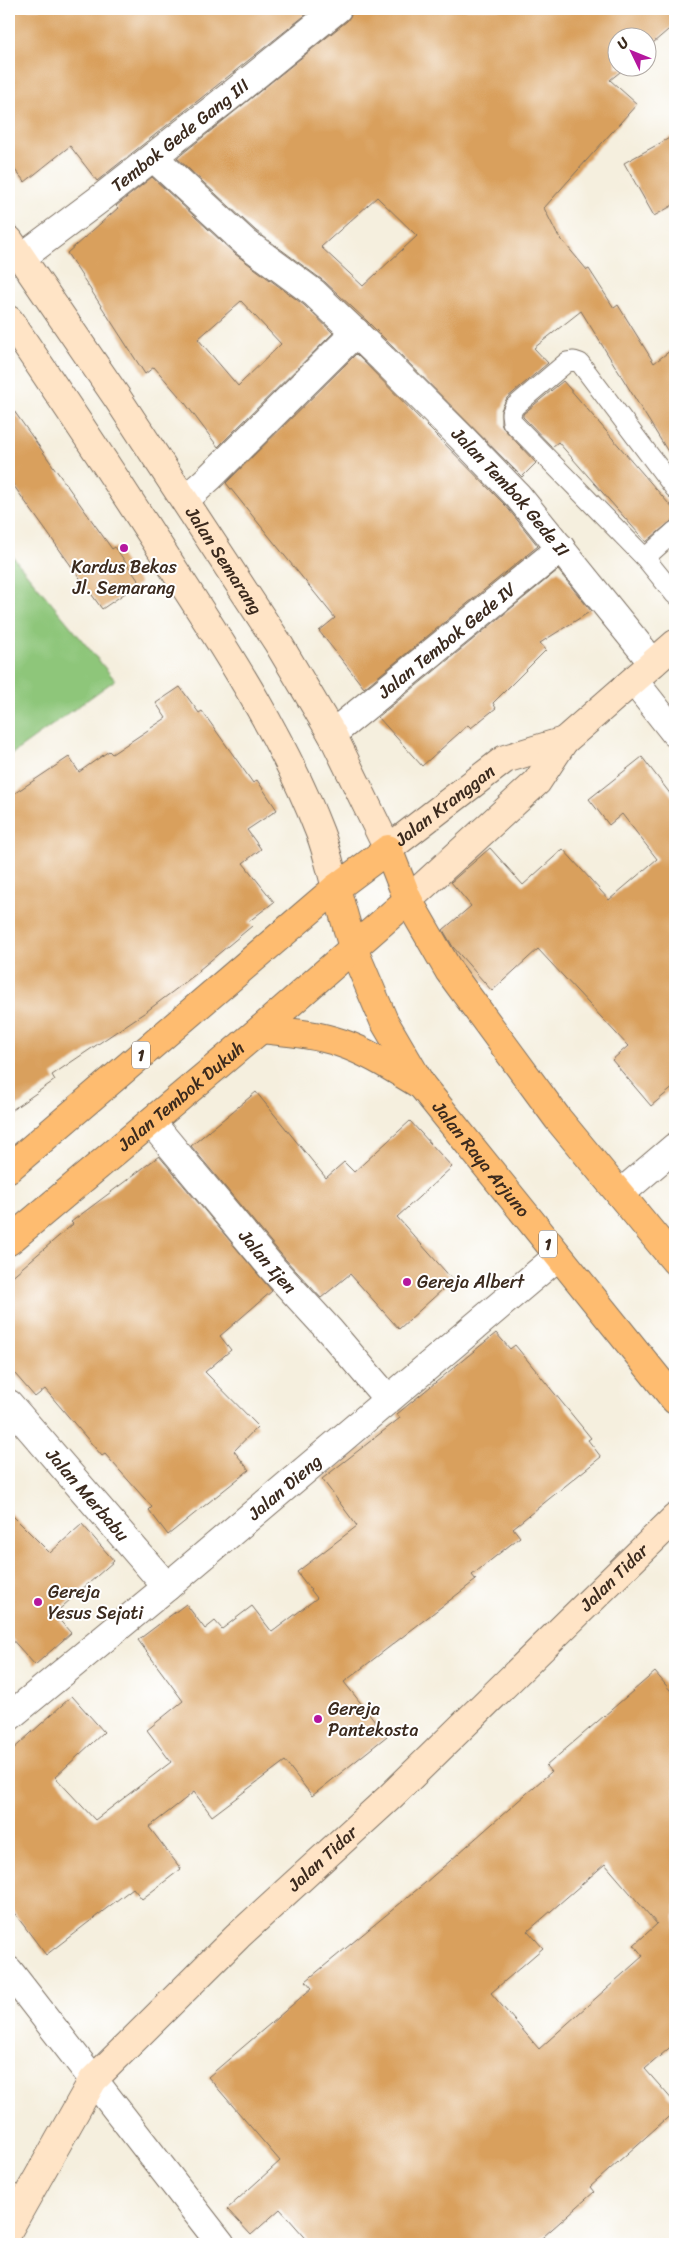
<svg xmlns="http://www.w3.org/2000/svg" width="684" height="2253" font-family="Sriracha,sans-serif">
<style>
.green{fill:#8ec67a;stroke:#64784c}
.building{fill:#d9a05d;fill-rule:evenodd}
.lines{fill:none;stroke-linecap:round;stroke-linejoin:round}
.lane-casing{stroke:#7c6f61;stroke-width:21}
.street-casing{stroke:#7c6f61;stroke-width:30}
.secondary-casing{stroke:#7c6f61;stroke-width:30}
.highway-casing{stroke:#7c6f61;stroke-width:30}
.lane{stroke:#fff;stroke-width:19}
.street{stroke:#fff;stroke-width:28}
.secondary{stroke:#ffe4c6;stroke-width:28}
.highway{stroke:#febc70;stroke-width:28}
.poi-dot{fill:#b5179e;stroke:#fff;stroke-width:2}
.labels{text-anchor:middle;stroke-width:4;stroke-linejoin:round;paint-order:stroke}
.shield{fill:#fff;stroke:#766a62;stroke-width:1}
.shield-label{font-size:16px;font-weight:bold;fill:#3b2a1e}
.street-label{font-size:18px;fill:#3b2a1e;stroke:#fff}
.poi-label{font-size:18px;fill:#3b2a1e;stroke:#fff;text-anchor:start}
</style>
<rect width="100%" height="100%" fill="#fff"/>
<filter id="ink" filterUnits="userSpaceOnUse"><feTurbulence type="fractalNoise" baseFrequency=".02" numOctaves="2"/><feDisplacementMap in="SourceGraphic" scale="10" xChannelSelector="R" yChannelSelector="G"/><feConvolveMatrix kernelMatrix="1 2 1 2 8 2 1 2 1" color-interpolation-filters="sRGB"/></filter>
<filter id="wash" filterUnits="userSpaceOnUse"><feTurbulence type="fractalNoise" baseFrequency=".0096" numOctaves="4" result="noise"/><feDisplacementMap in="SourceGraphic" scale="20" xChannelSelector="R" yChannelSelector="G"/><feGaussianBlur stdDeviation="1.12" result="paint"/><feColorMatrix in="noise" values="0 0 0 0 0 0 0 0 0 0 0 0 0 0 0 0 0 1.4 0 .05"/><feComposite in="paint" operator="in"/></filter>
<g filter="url(#wash)">
<rect width="100%" height="100%" fill="#f5efde"/>
<path class="green" d="M9,552L115,680L9,756Z"/>
<g id="blocks">
<path class="building" d="M9,9H313L97,181L70,146L25,182L9,163Z
M352,9H675V24L646,49V38H616V68H625L610,80L637,104L544,208L557,234L587,270L589,269L614,308L618,305L654,363L675,347V463L581,311L534,348L548,363L507,398L501,410V423L504,429L536,463L522,477L367,321L325,282L256,231L177,158L347,21L351,15ZM377,197L417,236L363,286L321,247Z
M675,135V204L654,216L624,163Z
M152,177L235,254L304,305L333,333L218,447L185,403L154,367L145,374L67,253L118,208L116,206ZM241,301L281,344L238,386L198,339Z
M356,354L506,506L538,546L364,688L319,631L335,618L226,483Z
M563,381L675,511V518L646,542L558,442L552,447L523,417V414Z
M9,404L112,549L115,547L140,583L102,609L9,479Z
M558,570L591,611L540,643L546,650L493,703L496,708L471,728L468,725L422,766L378,717Z
M180,687L199,713L202,711L253,783L257,780L277,810L247,830L261,849L243,863L274,902L248,922L252,926L199,970L200,971L147,1011L52,1075L55,1080L9,1112V797L69,757L79,772L109,751L112,754L166,718L156,703Z
M642,757L675,800V1086L651,1106L612,1060L628,1046L538,949L492,991L453,947L443,930L471,906L451,882L490,848L523,885L563,849L609,900L657,859L622,814L609,825L589,799Z
M256,1092L326,1178L344,1162L354,1172L410,1121L452,1167L397,1217L453,1280L399,1329L350,1274L321,1298L285,1259L191,1146Z
M159,1156L272,1291L220,1336L231,1350L205,1372L258,1426L234,1451L249,1470L168,1535L149,1510L152,1507L105,1454L102,1456L45,1389L35,1397L9,1367V1279L73,1224L71,1222Z
M496,1333L510,1349L515,1345L591,1438L588,1440L601,1457L513,1528L520,1537L472,1575L476,1580L344,1682L387,1736L312,1796L285,1761L212,1816L194,1792L149,1827L181,1869L142,1899L133,1888L46,1955L9,1906V1753L72,1696L104,1732L55,1777L95,1820L171,1762L147,1730L183,1701L138,1640L186,1604L205,1629L215,1621L222,1629L252,1606L272,1632L317,1598L297,1572L357,1526L322,1479L400,1418L397,1414Z
M9,1512L50,1553L82,1524L114,1561L54,1614L71,1633L35,1665L9,1636Z
M655,1672L675,1696V2043L645,2069L675,2103V2111L590,2187L594,2192L535,2244H311L280,2209L251,2235L227,2209L280,2161L208,2077L312,1988L306,1981L425,1883L551,1772L546,1766ZM605,1864L657,1924L634,1945L643,1956L539,2049L491,1993L543,1948L528,1931Z"/>
</g>
</g>
<g filter="url(#ink)">
<use href="#blocks" fill-opacity="0" stroke="#7c6f61" stroke-width="1"/>
<g class="lines">
<g class="lane-casing">
<path id="lane" d="M675,489L580,363L574,361L567,362L514,407L511,414L512,422L645,558L675,595
M645,558L675,531"/>
</g>
<g class="street-casing">
<g id="street">
<path id="s1" d="M153,157L246,243L314,293L383,359L461,437L518,496L653,663"/>
<path id="s2" d="M21,258L101,198L235,92L337,9"/>
<path d="M185,500L209,478L356,332"/>
<path d="M634,681L675,733"/>
<path id="s3" d="M332,734L561,548"/>
<path id="s4" d="M151,1122L273,1269L330,1331L388,1399"/>
<path d="M620,1194L675,1147"/>
<path id="s5" d="M9,1404L167,1587"/>
<path id="s6" d="M9,1717L167,1587L558,1256"/>
<path d="M9,1971L221,2244"/>
</g>
</g>
<g class="secondary-casing">
<g id="secondary">
<path id="s7" d="M9,240L118,399L278,643L332,734L388,849L505,759L564,741"/>
<path d="M9,320C67,405 124,491 180,579C233,661 285,742 320,833C327,851 331,870 336,888"/>
<path d="M408,900L537,782L564,741L675,644"/>
<path id="s8" d="M9,2229L93,2080L238,1936L391,1796L675,1518"/>
</g>
</g>
<g class="highway-casing">
<g id="highway">
<path id="s9" d="M336,888L353,948L384,1021L422,1086L675,1400"/>
<path d="M261,1029C288,1032 315,1034 341,1043C368,1052 394,1069 419,1084"/>
<path d="M9,1168L336,888L388,849L408,900L449,971L558,1119L675,1261"/>
<path id="s10" d="M9,1241L261,1029L408,900"/>
</g>
</g>
<use href="#lane" class="lane"/>
<use href="#street" class="street"/>
<use href="#secondary" class="secondary"/>
<use href="#highway" class="highway"/>
</g>
</g>
<g class="poi-dot">
<circle cx="124" cy="548" r="5"/>
<circle cx="407" cy="1282" r="5"/>
<circle cx="38" cy="1602" r="5"/>
<circle cx="318" cy="1719" r="5"/>
</g>
<g class="labels">
<g class="shield">
<rect x="132" y="1041.5" width="18" height="27" rx="4"/>
<rect x="539" y="1230.5" width="18" height="27" rx="4"/>
</g>
<g class="shield-label">
<text x="141" y="1061">1</text>
<text x="548" y="1250">1</text>
</g>
<g class="street-label">
<text dy="6" stroke="none"><textPath href="#s2" startOffset="201">Tembok Gede Gang III</textPath></text>
<text dy="6" stroke="none"><textPath href="#s1" startOffset="491">Jalan Tembok Gede II</textPath></text>
<text dy="6" stroke="none"><textPath href="#s7" startOffset="386">Jalan Semarang</textPath></text>
<text dy="6" stroke="none"><textPath href="#s3" startOffset="148">Jalan Tembok Gede IV</textPath></text>
<text dy="6" stroke="none"><textPath href="#s7" startOffset="790">Jalan Kranggan</textPath></text>
<text dy="6" stroke="none"><textPath href="#s10" startOffset="225">Jalan Tembok Dukuh</textPath></text>
<text dy="6" stroke="none"><textPath href="#s9" startOffset="311">Jalan Raya Arjuno</textPath></text>
<text dy="6" stroke="none"><textPath href="#s4" startOffset="182">Jalan Ijen</textPath></text>
<text dy="6" stroke="none"><textPath href="#s6" startOffset="359">Jalan Dieng</textPath></text>
<text dy="6" stroke="none"><textPath href="#s5" startOffset="120">Jalan Merbabu</textPath></text>
<text dy="6" stroke="none"><textPath href="#s8" startOffset="895">Jalan Tidar</textPath></text>
<text dy="6" stroke="none"><textPath href="#s8" startOffset="490">Jalan Tidar</textPath></text>
</g>
<g class="poi-label">
<text x="124" y="573" text-anchor="middle">Kardus Bekas<tspan x="124" dy="21">Jl. Semarang</tspan></text>
<text x="417" y="1288">Gereja Albert</text>
<text x="48" y="1598">Gereja<tspan x="48" dy="21">Yesus Sejati</tspan></text>
<text x="328" y="1715">Gereja<tspan x="328" dy="21">Pantekosta</tspan></text>
</g>
</g>
<rect width="684" height="2253" fill="none" stroke="#fff" stroke-width="30"/>
<g transform="translate(632 52) rotate(313)"><circle r="24" fill="#ffffff" stroke="#b1aaa5"/>
<path d="M0-4L9 19L0 12L-9 19Z" fill="#b5179e"/>
<text y="-8" font-size="14" font-weight="bold" text-anchor="middle" fill="#3b2a1e">U</text>
</g>
</svg>
